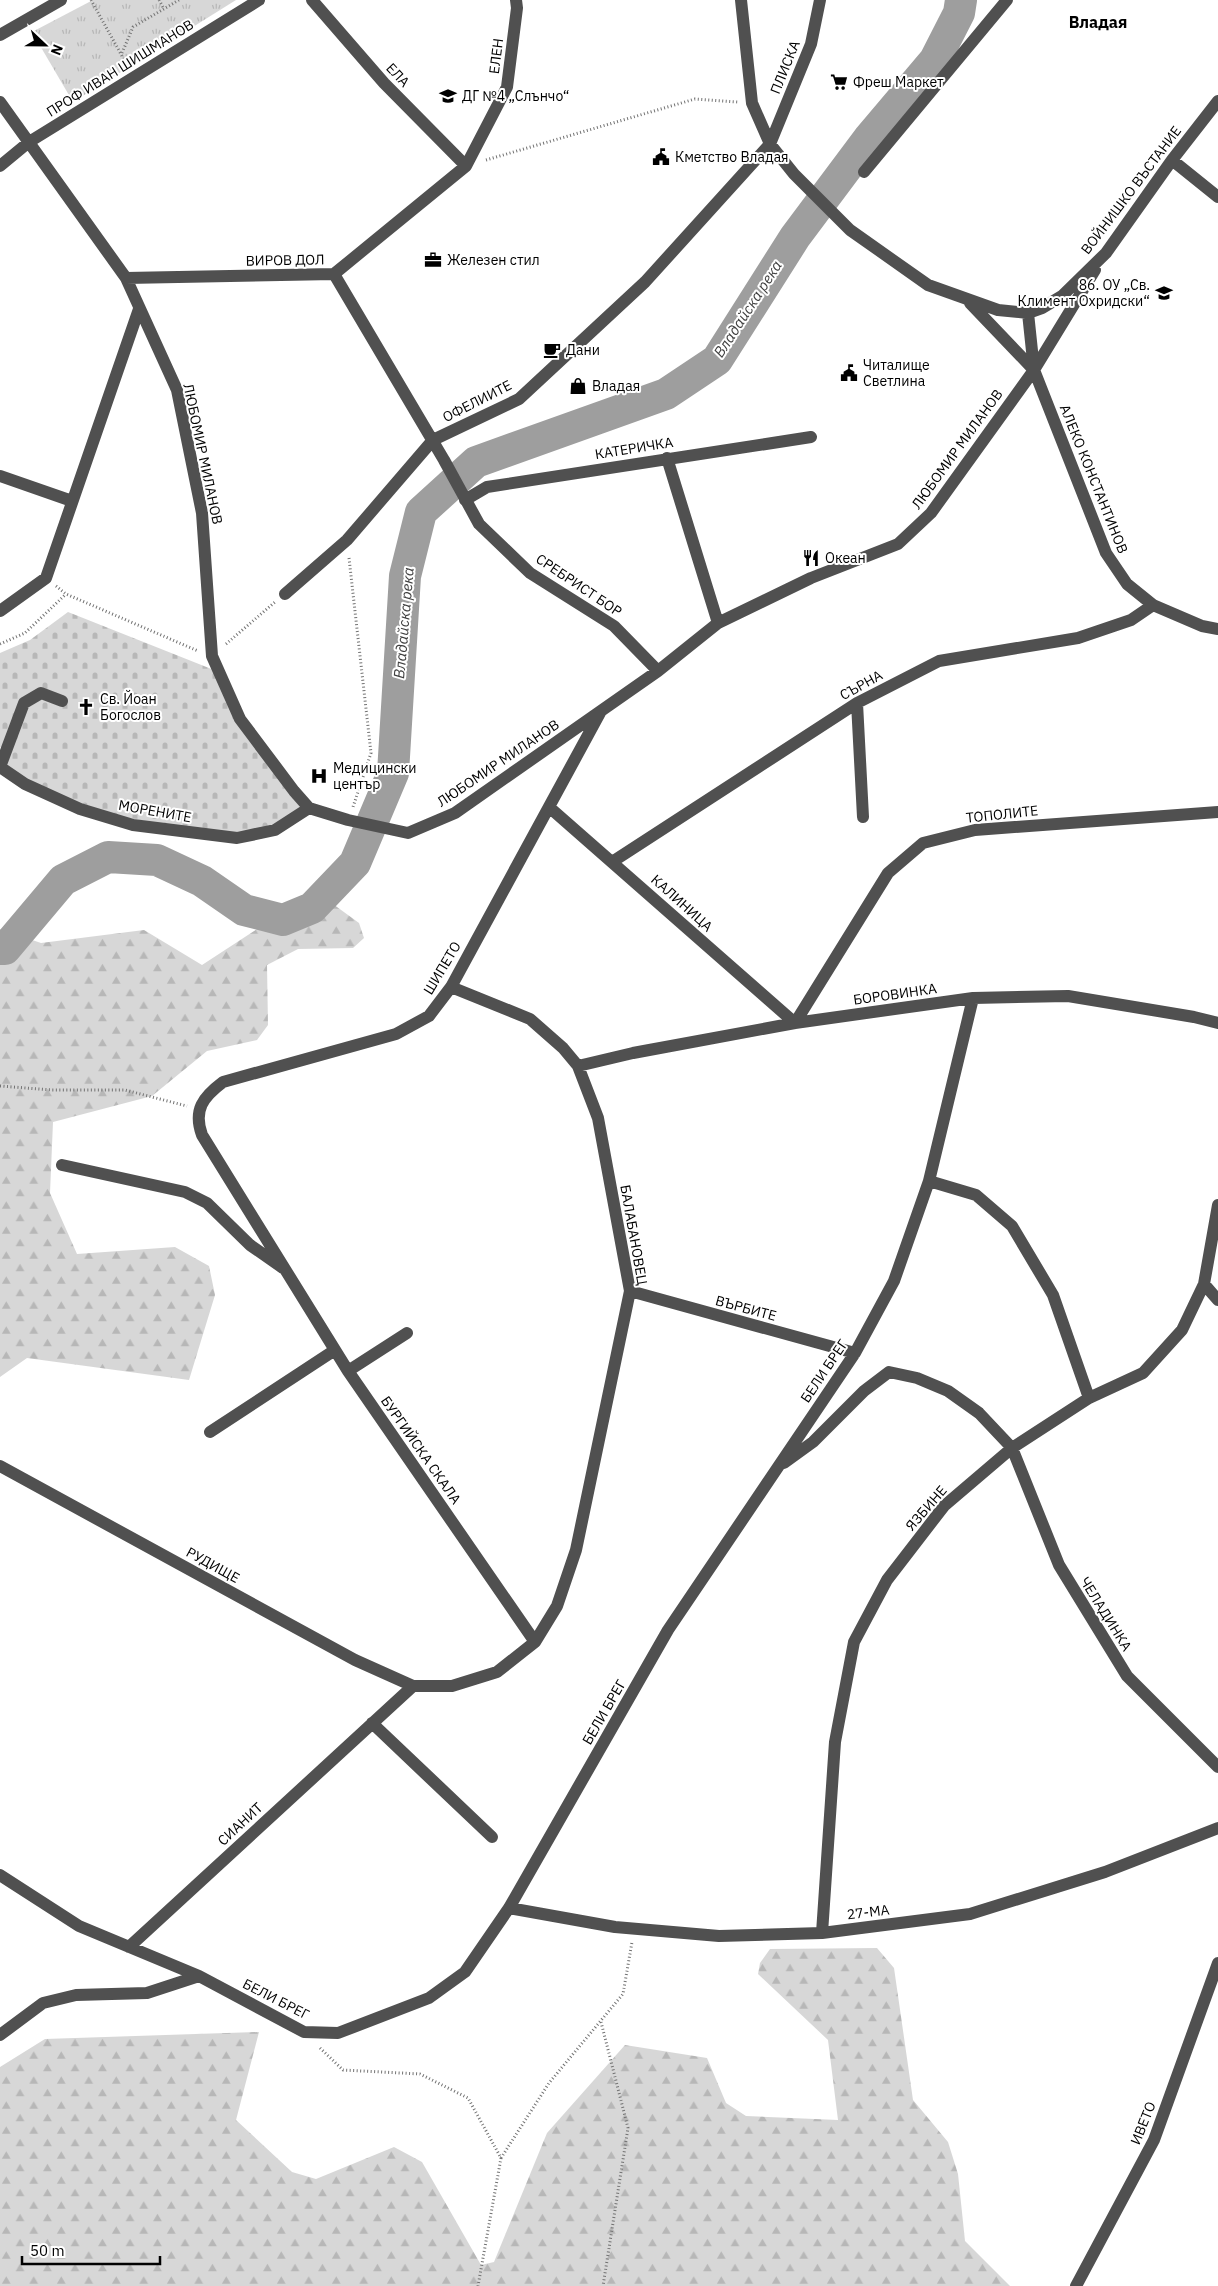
<svg xmlns="http://www.w3.org/2000/svg" width="1218" height="2286" font-family="'IBM Plex Sans',sans-serif">
<style>
.forest{fill:url(#forest-firs)}
.cemetery{fill:url(#cemetery-stones)}
.park{fill:url(#park-tufts)}
.lines{fill:none;stroke-linecap:round;stroke-linejoin:round}
.river{stroke:#9e9e9e;stroke-width:32}
.path{stroke:#727272;stroke-width:3;stroke-dasharray:1 2.5;stroke-linecap:butt}
.minor{stroke:#505050;stroke-width:12}
.labels{text-anchor:middle;stroke-width:4;stroke-linejoin:round;paint-order:stroke}
.street-label{font-size:14px;fill:#000;stroke:#fff}
.poi-label{font-size:14px;fill:#000;stroke:#fff;text-anchor:start}
.water-label{font-size:15px;font-style:italic;fill:#3f3f3f;stroke:#fff}
.quarter-label{font-size:16px;font-weight:bold;fill:#000;stroke:#fff}
</style>
<defs>
<pattern id="forest-firs" width="22" height="20" patternUnits="userSpaceOnUse" patternTransform="scale(1.25)"><rect width="22" height="20" fill="#d7d7d7"/><path d="M5 1l3.5 6h-7zM16 11l3.5 6h-7z" fill="#b7b7b7"/></pattern>
<pattern id="cemetery-stones" width="16" height="16" patternUnits="userSpaceOnUse" patternTransform="scale(1.25)"><rect width="16" height="16" fill="#d7d7d7"/><path d="M2 7V4a2 2 0 0 1 4 0v3zM10 15v-3a2 2 0 0 1 4 0v3z" fill="#b7b7b7"/></pattern>
<pattern id="park-tufts" width="24" height="20" patternUnits="userSpaceOnUse" patternTransform="scale(1.25)"><rect width="24" height="20" fill="#d7d7d7"/><path d="M3 7l-1-3M5 7V3M7 7l1-3M15 17l-1-3M17 17v-4M19 17l1-3" fill="none" stroke="#b7b7b7"/></pattern>
</defs>
<rect width="100%" height="100%" fill="#fff"/>
<path class="forest" d="M315,891L359,923L364,938L353,948L298,949L267,965L268,1025L257,1040L207,1051L152,1096L53,1122L50,1193L77,1254L175,1247L209,1266L215,1295L189,1380L27,1358L0,1377V929L41,943L144,930L202,965Z
M877,1948L894,1968L913,2100L948,2142L958,2174L965,2241L1010,2286H0V2067L45,2039L259,2032L236,2120L292,2172L316,2179L394,2147L422,2162L481,2265L494,2262L547,2133L625,2045L707,2058L726,2103L746,2116L838,2120L828,2040L758,1974L760,1963L770,1949Z"/>
<path class="cemetery" d="M68,612L219,672L240,719L309,808L275,830L237,838L80,809L0,767L6,751L0,747V653L30,640Z"/>
<path class="park" d="M93,0H236L73,102L32,32Z"/>
<g class="lines">
<path class="river" d="M0,949H5L63,880L108,857L157,860L202,881L244,910L283,920L312,908L355,863L393,773L405,576L421,512L476,462L666,394L717,360L795,237L869,138L935,60L959,13L961,0"/>
<path class="path" d="M91,0L127,65
M159,0L164,9
M122,53L133,27L179,0
M486,160L695,99L738,102
M349,558L371,753L353,807
M56,586L66,594L198,651
M0,644L25,633L66,594
M226,644L275,602
M0,1086L52,1090H125L187,1106
M601,2022L628,2128L603,2286
M320,2048L343,2070L420,2074L468,2098L501,2158L478,2286
M501,2158L549,2083L623,1994L632,1942"/>
<path class="minor" d="M312,0L384,83L466,166
M741,0L752,103L770,144L794,174L850,230L928,285L998,310L1028,313L1042,308L1062,296L1106,253L1172,160L1218,101
M0,35L61,0
M0,102L126,278L177,390L202,513L212,656L240,719L294,791L309,808L348,820L408,833L455,813L658,671L718,623L811,578L898,544L931,513L1034,370L1028,313
M1172,160L1218,197
M0,166L29,142L259,0
M864,172L1007,0
M334,274L444,460L479,524L530,573L614,626L658,671
M126,278L334,274L466,166L507,87L517,8L516,0
M970,303L1034,370L1095,270
M1034,370L1106,553L1127,584L1153,605L1202,626L1218,629
M667,458L718,623
M0,476L72,501
M465,500L487,487L811,437
M285,594L347,540L433,440L519,399L645,282L770,144L811,44L820,0
M0,611L46,578L139,309
M62,701L41,693L24,703L0,767L25,784L80,809L133,825L237,838L275,830L309,808
M857,703L863,817
M549,807L795,1023L888,873L923,843L975,830L1218,812
M612,862L857,703L939,661L1078,638L1131,620L1153,605
M578,1066L633,1053L795,1023L973,998L1068,996L1194,1017L1218,1023
M62,1165L185,1192L207,1203L250,1245L283,1268
M929,1181L976,1195L1012,1226L1053,1295L1089,1398
M1204,1284L1218,1300
M630,1291L855,1353
M348,1371L407,1333
M210,1432L335,1350
M784,1463L813,1442L864,1391L889,1372L917,1378L948,1391L979,1413L1012,1448L1059,1565L1127,1676L1218,1767
M0,1466L355,1660L413,1686
M535,1642L348,1371L202,1135C193,1110 203,1097 223,1082L396,1034L429,1016L451,987L600,713
M372,1723L492,1837
M0,1875L79,1926L199,1976L304,2032L338,2033L429,1998L465,1972L509,1908L668,1630L855,1353L894,1281L929,1181L973,998
M509,1908L615,1927L719,1936L822,1933L970,1914L1105,1872L1218,1828
M822,1933L835,1742L854,1642L887,1580L944,1506L1012,1448L1089,1398L1143,1373L1182,1330L1204,1284L1218,1205
M129,1947L413,1686H452L497,1672L535,1642L557,1606L576,1550L630,1291L598,1118L578,1066L563,1048L530,1019L451,987
M0,2035L43,2003L76,1995L147,1993L199,1976
M1076,2286L1154,2140L1218,1963"/>
</g>
<defs>
<g id="supermarket-bare" transform="scale(1.35)"><path d="M-6-5.5h2.5l.6 2H6L4.5 2H-2.5L-4.4-4H-6ZM-1.5 3.2a1.3 1.3 0 1 0 .1 0ZM3 3.2a1.3 1.3 0 1 0 .1 0Z" fill="#000" stroke="#fff" stroke-width="2.5" paint-order="stroke"/></g>
<g id="school-bare" transform="scale(1.35)"><path d="M0-5L7-2L0 1L-7-2ZM-4 1L0 2.5L4 1V4Q0 6-4 4Z" fill="#000" stroke="#fff" stroke-width="2.5" paint-order="stroke"/></g>
<g id="civic-bare" transform="scale(1.35)"><path d="M-.6-6.5H3V-4.5H.6V-3L4-1V1h2V6H-6V1h2V-1L-.6-3ZM-1.2 2.5V6h2.4V2.5Z" fill="#000" stroke="#fff" stroke-width="2.5" paint-order="stroke"/></g>
<g id="office-bare" transform="scale(1.35)"><path d="M-6-3h4V-5.5h4V-3h4V5H-6ZM-1-4.5V-3h2v-1.5ZM-6 0V1H6V0Z" fill="#000" stroke="#fff" stroke-width="2.5" paint-order="stroke"/></g>
<g id="cafe-bare" transform="scale(1.35)"><path d="M-5.5-4.5H6V0H3Q3 3.5 0 3.5H-2.5Q-5.5 3.5-5.5 0ZM3-3.2v2h1.7v-2ZM-6 4.5H4V6H-6Z" fill="#000" stroke="#fff" stroke-width="2.5" paint-order="stroke"/></g>
<g id="shop-bare" transform="scale(1.35)"><path d="M-5-2.5h2.3a2.7 3.5 0 0 1 5.4 0H5L5.5 6h-11ZM-1.5-2.5h3a1.5 2.3 0 0 0-3 0Z" fill="#000" stroke="#fff" stroke-width="2.5" paint-order="stroke"/></g>
<g id="restaurant-bare" transform="scale(1.35)"><path d="M-5-6h1v4h1v-4h1v4h1v-4h1v5L-1.5 .5V6h-2V.5L-5-1ZM5-6V6H3V1.5H1.5Q1.5-4 5-6Z" fill="#000" stroke="#fff" stroke-width="2.5" paint-order="stroke"/></g>
<g id="church-bare" transform="scale(1.35)"><path d="M-1.2-6h2.4v3.5h3.3v2.4h-3.3V6h-2.4V-.1h-3.3v-2.4h3.3Z" fill="#000" stroke="#fff" stroke-width="2.5" paint-order="stroke"/></g>
<g id="hospital-bare" transform="scale(1.35)"><path d="M-5-5h3v3.5h4V-5h3V5h-3V1.5h-4V5h-3Z" fill="#000" stroke="#fff" stroke-width="2.5" paint-order="stroke"/></g>
</defs>
<g fill-rule="evenodd">
<use href="#supermarket-bare" x="839" y="82"/>
<use href="#school-bare" x="448" y="96"/>
<use href="#civic-bare" x="661" y="157"/>
<use href="#office-bare" x="433" y="260"/>
<use href="#school-bare" x="1164" y="293"/>
<use href="#cafe-bare" x="552" y="350"/>
<use href="#civic-bare" x="849" y="373"/>
<use href="#shop-bare" x="578" y="386"/>
<use href="#restaurant-bare" x="811" y="558"/>
<use href="#church-bare" x="86" y="707"/>
<use href="#hospital-bare" x="319" y="776"/>
</g>
<g class="labels">
<g class="street-label">
<text transform="translate(496 56) rotate(-83)" y="5">ЕЛЕН</text>
<text transform="translate(785 67) rotate(-68)" y="5">ПЛИСКА</text>
<text transform="translate(120 68) rotate(-32)" y="5">ПРОФ ИВАН ШИШМАНОВ</text>
<text transform="translate(398 75) rotate(47)" y="5">ЕЛА</text>
<text transform="translate(1131 190) rotate(-53)" y="5">ВОЙНИШКО ВЪСТАНИЕ</text>
<text transform="translate(285 260) rotate(-1)" y="5">ВИРОВ ДОЛ</text>
<text transform="translate(477 401) rotate(-27)" y="5">ОФЕЛИИТЕ</text>
<text transform="translate(634 448) rotate(-9)" y="5">КАТЕРИЧКА</text>
<text transform="translate(957 449) rotate(-54)" y="5">ЛЮБОМИР МИЛАНОВ</text>
<text transform="translate(203 454) rotate(78)" y="5">ЛЮБОМИР МИЛАНОВ</text>
<text transform="translate(1094 479) rotate(68)" y="5">АЛЕКО КОНСТАНТИНОВ</text>
<text transform="translate(579 585) rotate(34)" y="5">СРЕБРИСТ БОР</text>
<text transform="translate(861 685) rotate(-29)" y="5">СЪРНА</text>
<text transform="translate(498 763) rotate(-34)" y="5">ЛЮБОМИР МИЛАНОВ</text>
<text transform="translate(155 811) rotate(10)" y="5">МОРЕНИТЕ</text>
<text transform="translate(1002 814) rotate(-6)" y="5">ТОПОЛИТЕ</text>
<text transform="translate(682 903) rotate(42)" y="5">КАЛИНИЦА</text>
<text transform="translate(442 968) rotate(-59)" y="5">ШИПЕТО</text>
<text transform="translate(895 994) rotate(-8)" y="5">БОРОВИНКА</text>
<text transform="translate(634 1235) rotate(80)" y="5">БАЛАБАНОВЕЦ</text>
<text transform="translate(746 1308) rotate(15)" y="5">ВЪРБИТЕ</text>
<text transform="translate(824 1371) rotate(-56)" y="5">БЕЛИ БРЕГ</text>
<text transform="translate(421 1450) rotate(55)" y="5">БУРГИЙСКА СКАЛА</text>
<text transform="translate(926 1508) rotate(-49)" y="5">ЯЗБИНЕ</text>
<text transform="translate(213 1565) rotate(29)" y="5">РУДИЩЕ</text>
<text transform="translate(1106 1614) rotate(58)" y="5">ЧЕЛАДИНКА</text>
<text transform="translate(604 1712) rotate(-60)" y="5">БЕЛИ БРЕГ</text>
<text transform="translate(240 1824) rotate(-43)" y="5">СИАНИТ</text>
<text transform="translate(868 1912) rotate(-7)" y="5">27-МА</text>
<text transform="translate(276 1999) rotate(27)" y="5">БЕЛИ БРЕГ</text>
<text transform="translate(1143 2123) rotate(-68)" y="5">ИВЕТО</text>
</g>
<g class="poi-label">
<text x="853" y="87">Фреш Маркет</text>
<text x="462" y="101">ДГ №4 „Слънчо“</text>
<text x="675" y="162">Кметство Владая</text>
<text x="447" y="265">Железен стил</text>
<text x="1150" y="290" text-anchor="end">86. ОУ „Св.<tspan x="1150" dy="16">Климент Охридски“</tspan></text>
<text x="566" y="355">Дани</text>
<text x="863" y="370">Читалище<tspan x="863" dy="16">Светлина</tspan></text>
<text x="592" y="391">Владая</text>
<text x="825" y="563">Океан</text>
<text x="100" y="704">Св. Йоан<tspan x="100" dy="16">Богослов</tspan></text>
<text x="333" y="773">Медицински<tspan x="333" dy="16">център</tspan></text>
</g>
<g class="water-label">
<text transform="translate(748 309) rotate(-57)" y="5">Владайска река</text>
<text transform="translate(404 623) rotate(-85)" y="5">Владайска река</text>
</g>
<g class="quarter-label">
<text x="1098" y="28">Владая</text>
</g>
</g>
<g transform="translate(45 45) rotate(112)" stroke="#ffffff" stroke-width="4" paint-order="stroke">
<path d="M0-4L9 19L0 12L-9 19Z" fill="#000000"/>
<text y="-8" font-size="14" font-weight="bold" text-anchor="middle" fill="#000000">N</text>
</g>
<path d="M22 2256v8h138v-8" fill="none" stroke="#000000" stroke-width="2.5"/>
<text x="30" y="2256" font-size="15" fill="#000000" stroke="#ffffff" stroke-width="4" paint-order="stroke">50 m</text>
</svg>
